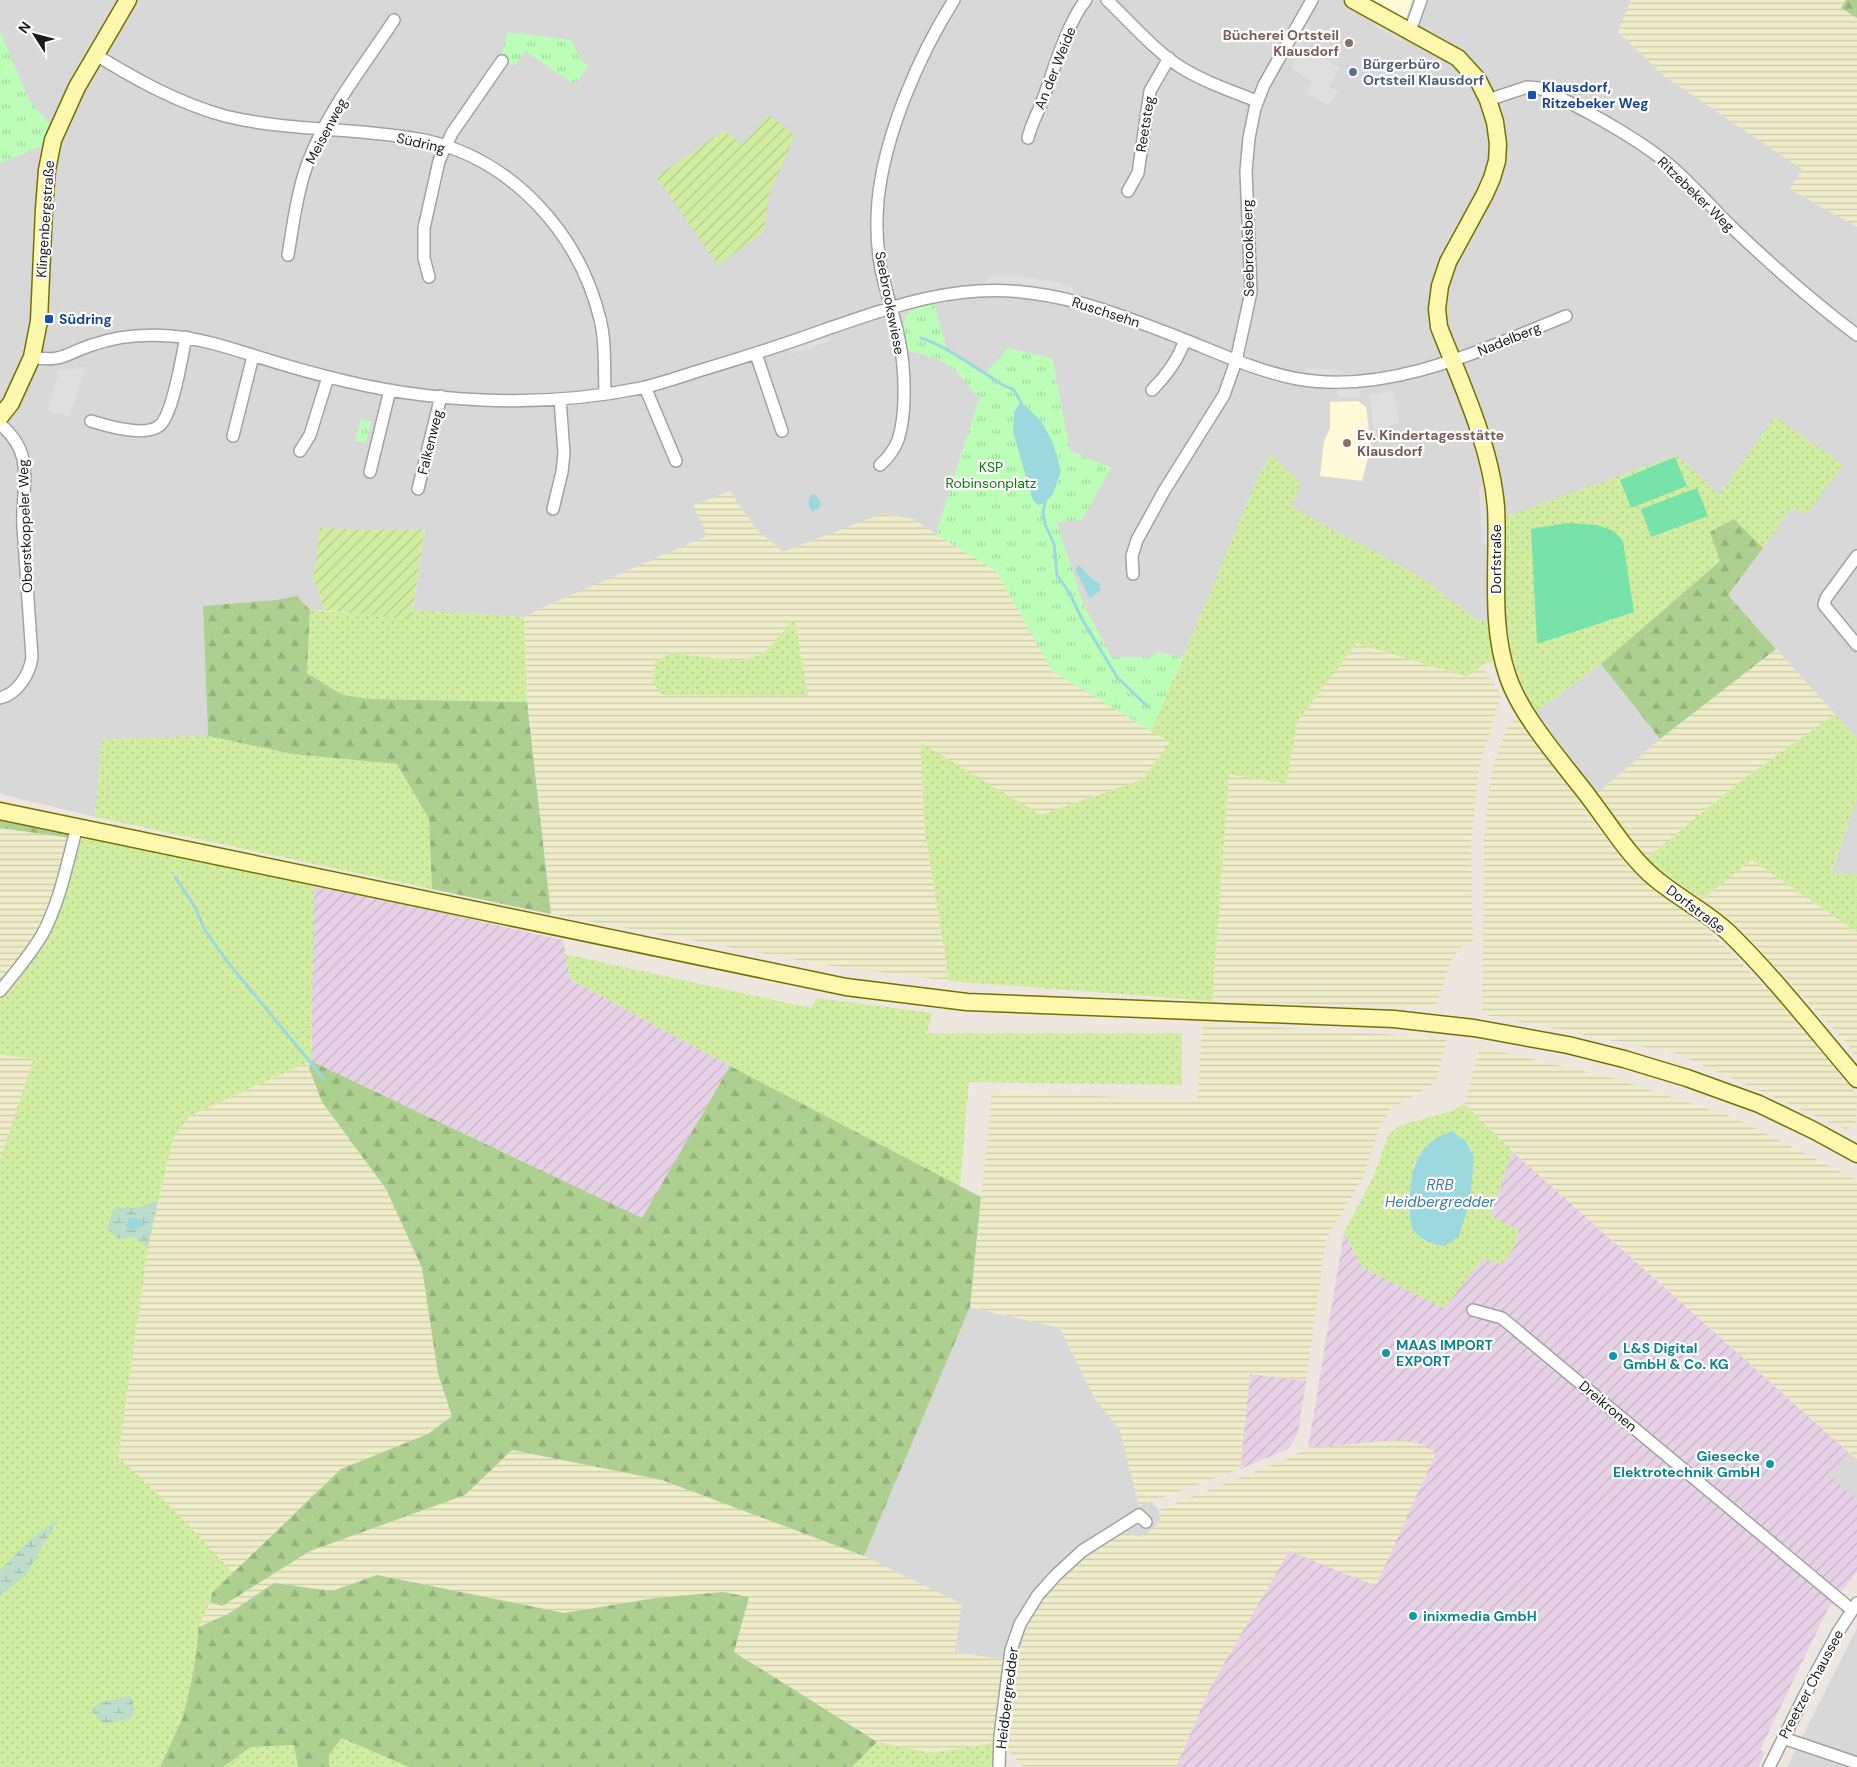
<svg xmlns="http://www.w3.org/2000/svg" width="1857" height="1767" font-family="'DM Sans',sans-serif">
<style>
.residential{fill:#d9d8d8}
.industrial{fill:url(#industrial-furrows)}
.education{fill:#fff9d8}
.farmland{fill:url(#farmland-rules);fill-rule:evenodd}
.grass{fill:url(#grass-dots);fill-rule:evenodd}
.forest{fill:url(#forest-firs)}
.wetland{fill:url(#wetland-marsh);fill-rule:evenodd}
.park{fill:url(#park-tufts)}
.garden{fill:url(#garden-furrows)}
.pitch{fill:#77e3aa}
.parking{fill:#dfdfdf}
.water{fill:#9cd9df}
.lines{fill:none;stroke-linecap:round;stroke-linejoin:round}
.stream{stroke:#9cd9df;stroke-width:3}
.street-casing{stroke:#a2a2a2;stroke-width:14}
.secondary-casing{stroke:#757100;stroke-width:19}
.street{stroke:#fff;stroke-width:11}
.secondary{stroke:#fef7ae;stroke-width:16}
.education-dot{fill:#8d6e63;stroke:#fff;stroke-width:2}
.service-dot{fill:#5c6f8a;stroke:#fff;stroke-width:2}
.transit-dot{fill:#1a4fb4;stroke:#fff;stroke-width:2}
.culture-dot{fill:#0f9aa8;stroke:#fff;stroke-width:2}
.labels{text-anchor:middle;stroke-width:4.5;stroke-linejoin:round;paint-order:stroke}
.education-label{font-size:14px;font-weight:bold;fill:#785e54;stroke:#fff;text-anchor:end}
.service-label{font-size:14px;font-weight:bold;fill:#4e5e75;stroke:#fff;text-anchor:start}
.street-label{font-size:14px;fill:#1b1b1b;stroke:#fff}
.transit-label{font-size:14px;font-weight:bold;fill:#164399;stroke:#fff;text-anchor:start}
.park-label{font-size:14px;fill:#0b7f04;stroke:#fff}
.culture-label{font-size:14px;font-weight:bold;fill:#0d838f;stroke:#fff;text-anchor:start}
.water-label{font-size:15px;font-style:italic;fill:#3d7da0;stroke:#fff}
</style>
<defs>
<pattern id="industrial-furrows" width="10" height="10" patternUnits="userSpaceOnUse" patternTransform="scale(1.25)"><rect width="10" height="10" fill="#e7d1e6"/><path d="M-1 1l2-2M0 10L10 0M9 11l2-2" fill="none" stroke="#c6b3c5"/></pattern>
<pattern id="farmland-rules" width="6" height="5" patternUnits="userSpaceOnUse" patternTransform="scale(1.25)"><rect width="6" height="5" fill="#efecc9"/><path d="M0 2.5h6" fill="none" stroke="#cccaac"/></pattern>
<pattern id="grass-dots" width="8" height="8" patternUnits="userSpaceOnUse" patternTransform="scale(1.25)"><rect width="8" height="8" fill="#d1eda1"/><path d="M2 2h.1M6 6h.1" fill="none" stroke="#b3cb8a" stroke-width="1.8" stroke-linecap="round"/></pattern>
<pattern id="forest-firs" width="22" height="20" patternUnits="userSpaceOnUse" patternTransform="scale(1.25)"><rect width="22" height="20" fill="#add091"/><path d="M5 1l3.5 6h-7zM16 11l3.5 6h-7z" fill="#94b27c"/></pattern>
<pattern id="wetland-marsh" width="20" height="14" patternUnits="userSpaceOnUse" patternTransform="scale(1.25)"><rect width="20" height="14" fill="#bbddc9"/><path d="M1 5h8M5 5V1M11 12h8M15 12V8" fill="none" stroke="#a0bdac"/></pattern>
<pattern id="park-tufts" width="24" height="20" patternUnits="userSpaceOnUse" patternTransform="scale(1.25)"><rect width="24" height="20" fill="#bcfdb8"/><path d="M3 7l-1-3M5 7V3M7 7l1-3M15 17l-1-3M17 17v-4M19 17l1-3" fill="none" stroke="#a1d89e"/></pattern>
<pattern id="garden-furrows" width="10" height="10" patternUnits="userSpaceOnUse" patternTransform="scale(1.25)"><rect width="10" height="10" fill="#d1eda1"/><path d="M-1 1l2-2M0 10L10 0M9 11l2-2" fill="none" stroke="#b3cb8a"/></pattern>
</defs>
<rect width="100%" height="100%" fill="#eee7e0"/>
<path class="residential" d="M0,0H1372L1406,19L1412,0H1631L1618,32L1664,76L1803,170L1790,189L1857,227V739L1728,595L1791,508L1775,418L1719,495L1505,517L1508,625L1477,620L1414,573L1290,507L1271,455L1260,472L1183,658L1159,652L1152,657H1111L1082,601L1056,522L1111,468L1070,451L1052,358L985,374L966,360L947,350L934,304L907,351L921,353L946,363L959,372L979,399L936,534L912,519L882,514L783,552L756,529L730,491L708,536L540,609L524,617L413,610L425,529L372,530L313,581L319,590L323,610H310L297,596L276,600L203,607L208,736L102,739L95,817L4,795L0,793Z
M1601,664L1660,739L1597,794L1535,712Z
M1857,797V875L1831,874Z
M970,1307L1060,1328L1095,1399L1120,1430L1139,1506L1151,1501L1159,1510L1160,1520L1153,1530L1139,1537L1124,1532L1080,1562L1043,1598L1027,1625L1017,1662L955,1652L864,1556Z
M1848,1452L1857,1459V1500L1830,1475Z
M1857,1628V1767H1787Z"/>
<path class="industrial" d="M314,884L563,940L570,979L730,1066L642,1218L311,1061Z
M1512,1151L1848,1452L1830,1475L1857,1500V1572L1827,1610L1760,1750L1765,1753L1758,1767H1176L1211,1686L1289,1551L1399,1440L1308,1448L1344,1232L1362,1267L1444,1308L1483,1259L1491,1216Z
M1250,1374L1306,1381L1298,1433L1288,1449L1240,1469Z"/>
<path class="education" d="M1372,0H1412L1406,19Z
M1358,401L1366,407L1371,446L1362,481L1320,476L1324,441L1330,428V402Z"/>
<path class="farmland" d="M1631,0H1846L1842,8L1857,18V227L1790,189L1802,169L1664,76L1618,31Z
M730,491L756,529L783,552L882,514L912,519L997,572L1052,671L1170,742L1143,779L1041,815L921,744L924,825L949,981L825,965L551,914L527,702L524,617L540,609L707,536L693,505ZM795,619L808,696L664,695L670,653L740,661L763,654Z
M1357,643L1467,677L1482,665L1501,695L1479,768L1471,845L1473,942L1461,947L1452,959L1435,1008L1212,1001L1229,774L1286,783L1298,720Z
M1776,649L1835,714L1738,783L1646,859L1597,794L1660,739Z
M1517,718L1628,867L1705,927L1779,1001L1857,1095L1856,1124L1847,1130L1678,1054L1482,1014L1484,840L1491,772L1507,727Z
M0,828L71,838L54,901L38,936L0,986Z
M1752,860L1857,932V1058L1850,1047L1733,921L1702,899Z
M1203,1023L1447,1038L1437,1079L1430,1086L1390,1109L1379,1129L1363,1177L1326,1240L1306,1381L1250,1374L1240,1469L1139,1506L1120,1430L1095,1399L1060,1328L970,1307L992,1091L1197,1101Z
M1480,1047L1616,1079L1735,1118L1857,1180V1459L1512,1151L1464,1104Z
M0,1055L34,1058L0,1160Z
M311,1061L309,1068L322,1102L386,1189L422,1268L438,1374L452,1416L428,1434L341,1469L233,1573L169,1505L118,1457L148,1247L173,1138L189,1116Z
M1399,1440L1421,1444L1436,1453L1376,1586L1289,1551L1211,1686L1176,1767H1026L1023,1766L1006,1748L1017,1662L1027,1625L1043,1598L1080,1562L1124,1532L1139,1537L1153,1530L1160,1520L1159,1510L1287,1459L1308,1448Z
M512,1450L662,1480L864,1556L962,1604L955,1652L1003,1660L994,1743L931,1753L877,1742L734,1652L748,1597L723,1592L655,1598L564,1613L377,1575L332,1591L274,1583L228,1614L199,1627L210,1602L222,1606L310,1551L465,1495Z"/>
<path class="grass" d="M1775,417L1843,465L1807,514L1791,508L1763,548L1734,519L1720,561L1601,664L1535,712C1529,700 1521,687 1517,674C1502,628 1506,567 1505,517L1677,455L1719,495Z
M1271,455L1301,483L1291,507L1414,573L1477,620L1490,622L1496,660L1482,665L1467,677L1357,643L1298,720L1286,784L1229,774L1212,1001L949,981L924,825L921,743L1041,815L1143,779L1170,742L1151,731L1183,658L1260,472Z
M310,610L411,619L413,610L524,617L527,702L370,699L342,695L307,673Z
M795,619L808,696L663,695L653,683L655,662L670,653L740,661L763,654Z
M1835,714L1857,739V797L1831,873L1857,875V932L1752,860L1702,899L1659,870L1646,859L1738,783Z
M208,736L292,754L397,764L429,819L432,889L95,817L102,739Z
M83,835L314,884L311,1061L189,1116L173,1139L158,1201L136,1208H114L118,1239L133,1237L148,1247L118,1457L169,1505L233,1573L212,1593L210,1602L199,1627L194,1669L183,1717L160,1767H0V1160L34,1058L0,1055V994L58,906Z
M565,954L811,1008L817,998L932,1013L927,1033H1182V1085L969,1082L960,1186L730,1066L570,979Z
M1464,1104L1512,1151L1491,1216L1519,1230L1514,1248L1502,1264L1483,1259L1444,1308L1362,1267L1344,1232L1373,1178L1388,1135L1401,1125L1452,1111ZM1455,1134L1470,1200L1458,1236L1413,1165L1430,1142Z
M342,1738L409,1766V1767H329V1755Z
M877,1742L931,1753L994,1743L993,1767H852Z
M295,1745L298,1767H223L251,1747Z"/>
<path class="forest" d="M1846,0H1857V18L1841,8Z
M1734,519L1763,548L1728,595L1776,649L1660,739L1601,664L1720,561L1710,532Z
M297,596L310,610L307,673L343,695L370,699L527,702L551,914L432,889L429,819L397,764L292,754L208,736L203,606L276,600Z
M0,815L69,831L71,838L0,828Z
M311,1061L642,1218L730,1066L981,1197L970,1307L864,1556L662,1480L512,1450L465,1495L310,1551L222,1606L210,1602L212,1593L341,1469L428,1434L452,1416L438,1374L422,1268L386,1189L322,1102L309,1068Z
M377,1575L564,1613L655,1598L723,1592L749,1597L734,1652L877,1742L852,1767H409L342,1738L329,1755V1767H298L294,1745L251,1747L223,1767H160L183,1717L194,1669L199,1627L228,1614L274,1583L332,1591Z"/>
<path class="wetland" d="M158,1201L148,1247L133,1237L118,1239L107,1229L114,1208H136ZM128,1218L144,1225L132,1230L126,1227Z
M58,1519L26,1575L0,1596V1570L32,1538Z
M130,1696L135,1712L129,1719L102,1724L92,1709L101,1702Z"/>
<path class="park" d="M0,31L29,100L51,126L44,145L0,163Z
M508,32L571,40L582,62L588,66L575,85L525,51L515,66L501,56Z
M934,303L947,350L966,360L985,374L1008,348L1052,358L1070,451L1111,468L1082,520L1057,522L1082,601L1111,657H1152L1159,652L1183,658L1151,731L1052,671L997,572L936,534L979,399C956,369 947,357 907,351C902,318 898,312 934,303Z
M361,419L371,422L366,443L355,441Z"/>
<path class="garden" d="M769,115L795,135L769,194L764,232L718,265L656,177L724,130L742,145Z
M320,528L372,530L425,529L411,620L323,610L319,590L313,581Z"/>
<path class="pitch" d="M1675,457L1687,486L1631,508L1620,480Z
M1697,488L1708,516L1651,537L1641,509Z
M1567,523L1597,525L1614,531L1623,541L1634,612L1537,644L1531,529Z"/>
<path class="parking" d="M1306,15L1309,26L1296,51L1288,47Z
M1378,19L1405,34L1401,41L1374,26Z
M1303,46L1340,68L1329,86L1338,92L1329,105L1306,94L1312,81L1291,68Z
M991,276H1019L1048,280L1071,286L1076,295L1018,285L983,284Z
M827,333L829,340L828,342L791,354L788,347Z
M85,367L70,417L47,410L59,371Z
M1306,368L1337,370L1342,373L1323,374L1306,372Z
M1338,389H1360V397H1338Z
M1394,391L1399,424L1374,430L1369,395Z
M1486,482L1488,494L1491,551L1482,541L1479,489Z"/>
<path class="water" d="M1021,402L1041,421L1053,443L1061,471L1053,494L1045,503L1038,505L1033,500L1013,432L1014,412Z
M815,494L821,503L819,508L812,512L808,502L811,495Z
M1077,566H1080L1091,578L1099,583L1101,590L1090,599L1076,571Z
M1454,1131L1455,1134L1465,1140L1474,1157L1470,1200L1459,1236L1445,1246C1434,1245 1422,1241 1415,1232C1409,1225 1410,1214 1410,1206C1409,1173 1417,1139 1454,1131Z
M128,1218L141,1219L145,1225L132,1230L126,1227Z"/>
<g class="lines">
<path class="stream" d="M921,338C945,346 965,361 986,374C997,381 1001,386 1013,389L1021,402
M1045,503L1043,512L1045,524L1054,544L1057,575L1070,594L1082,619L1117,677L1147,706
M175,877L195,907L205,930L226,960L324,1079"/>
<g class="street-casing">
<path id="street" d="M1107,0C1129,21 1157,53 1182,68C1205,82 1231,91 1257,101
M1410,31L1421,0
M96,55C137,80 178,103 225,116C290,132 359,127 424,140C512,159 579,233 600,319C606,341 604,371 605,394
M1488,100L1527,87L1539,88C1579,106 1632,135 1666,162C1693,184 1714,211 1739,234C1776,269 1816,304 1857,335
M1028,138C1031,124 1038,113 1043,99C1053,72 1068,21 1086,0
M1128,191L1138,173L1150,91L1169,58
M288,255C293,225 297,193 307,165C326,112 364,66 394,20
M429,277L424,258V228L439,161L452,133L502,61
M756,354L782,431
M32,357C63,363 66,353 92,345C117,336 146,334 171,336C198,338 223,346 249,354C274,362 300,370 325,376C426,403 539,409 641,388C659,384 677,378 695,372C738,359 781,346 824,330C874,313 924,294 978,291C1053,286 1124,316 1193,343C1227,357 1261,372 1298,379C1389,395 1484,349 1566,316
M645,387L676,461
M1152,390C1167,375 1178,360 1185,340
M91,421C107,426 145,437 159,426C173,416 182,355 186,337
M0,424C37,455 21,485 23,527L32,657C30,674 17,694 0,698
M233,436L253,356
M300,451L310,435L328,377
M880,465C888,458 894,450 898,440C907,413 905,367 899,339C894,315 886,293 881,269C877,248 876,223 878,201C884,136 919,55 954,0
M370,472L390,390
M418,489L441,396
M553,509L562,472L564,453L560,399
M1857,556L1826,598L1824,605L1857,645
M1133,574L1132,556L1137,540L1164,491L1224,395L1236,361L1251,292L1246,171L1249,138L1255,108L1264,85L1312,0
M0,991C15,973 30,955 42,935C60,902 67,863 77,827
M1473,1310L1502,1318L1852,1610
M1783,1738L1857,1763
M999,1767L1000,1736L1011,1650L1020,1624L1038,1595L1056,1575L1082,1551L1139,1515L1146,1522
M1769,1767L1818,1669L1838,1632L1857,1603"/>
</g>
<g class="secondary-casing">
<path id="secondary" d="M1353,0L1458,58L1478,80L1488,100L1495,122L1498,144L1497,161L1492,178L1485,194L1448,262L1440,286L1437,309L1439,327C1461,383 1491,446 1496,507C1499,563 1489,623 1508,677C1521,716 1563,763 1588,796C1608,822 1626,852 1650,874C1674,896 1705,910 1729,933C1775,978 1815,1030 1857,1079
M0,417L11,403L32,357L39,321L44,209L47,170L53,140L77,87L128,0
M0,811L846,987L967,1002L1394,1019L1474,1028L1568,1045L1624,1059L1687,1078L1759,1104L1815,1131L1857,1154"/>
</g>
<use href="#street" class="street"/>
<use href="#secondary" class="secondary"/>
</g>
<g class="education-dot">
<circle cx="1349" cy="43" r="5"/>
<circle cx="1347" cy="443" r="5"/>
</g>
<circle class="service-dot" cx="1353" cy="72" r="5"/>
<g class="transit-dot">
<rect x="1527" y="90" width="10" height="10" rx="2.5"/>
<rect x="44" y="314" width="10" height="10" rx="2.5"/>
</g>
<g class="culture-dot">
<circle cx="1386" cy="1353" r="5"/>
<circle cx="1613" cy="1356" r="5"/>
<circle cx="1770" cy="1464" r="5"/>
<circle cx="1413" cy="1616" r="5"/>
</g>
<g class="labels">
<g class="education-label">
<text x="1339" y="40">Bücherei Ortsteil<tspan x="1339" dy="16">Klausdorf</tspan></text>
<text x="1357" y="440" text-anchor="start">Ev. Kindertagesstätte<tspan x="1357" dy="16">Klausdorf</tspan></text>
</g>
<g class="service-label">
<text x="1363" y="69">Bürgerbüro<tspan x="1363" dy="16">Ortsteil Klausdorf</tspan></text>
</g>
<g class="street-label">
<text transform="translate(1055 68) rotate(-68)" y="5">An der Weide</text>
<text transform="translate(1145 124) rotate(-81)" y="5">Reetsteg</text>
<text transform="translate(326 131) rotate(-62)" y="5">Meisenweg</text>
<text transform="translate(421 143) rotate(13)" y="5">Südring</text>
<text transform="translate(1696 194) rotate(44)" y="5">Ritzebeker Weg</text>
<text transform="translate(45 219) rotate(-86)" y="5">Klingenbergstraße</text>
<text transform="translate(1248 248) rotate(-91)" y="5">Seebrooksberg</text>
<text transform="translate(890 303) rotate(79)" y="5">Seebrookswiese</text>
<text transform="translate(1106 312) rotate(18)" y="5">Ruschsehn</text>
<text transform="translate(1509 339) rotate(-22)" y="5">Nadelberg</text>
<text transform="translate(430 442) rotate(-76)" y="5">Falkenweg</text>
<text transform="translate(25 526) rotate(-92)" y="5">Oberstkoppeler Weg</text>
<text transform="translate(1496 559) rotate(-90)" y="5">Dorfstraße</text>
<text transform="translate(1696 909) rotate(37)" y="5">Dorfstraße</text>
<text transform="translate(1608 1406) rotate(40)" y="5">Dreikronen</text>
<text transform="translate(1811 1684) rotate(-62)" y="5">Preetzer Chaussee</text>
<text transform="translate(1007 1698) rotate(-83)" y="5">Heidbergredder</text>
</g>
<g class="transit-label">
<text x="1542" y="92">Klausdorf,<tspan x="1542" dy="16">Ritzebeker Weg</tspan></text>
<text x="59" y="324">Südring</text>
</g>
<g class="park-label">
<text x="991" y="472">KSP<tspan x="991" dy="16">Robinsonplatz</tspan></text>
</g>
<g class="culture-label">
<text x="1396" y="1350">MAAS IMPORT<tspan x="1396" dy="16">EXPORT</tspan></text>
<text x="1623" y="1353">L&amp;S Digital<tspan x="1623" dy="16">GmbH &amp; Co. KG</tspan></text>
<text x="1760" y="1461" text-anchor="end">Giesecke<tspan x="1760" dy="16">Elektrotechnik GmbH</tspan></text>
<text x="1423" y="1621">inixmedia GmbH</text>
</g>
<g class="water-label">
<text x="1440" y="1190">RRB<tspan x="1440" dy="17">Heidbergredder</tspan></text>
</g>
</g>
<g transform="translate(35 35) rotate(306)" stroke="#ffffff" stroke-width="4" paint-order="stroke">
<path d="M0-4L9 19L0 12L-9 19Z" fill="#1b1b1b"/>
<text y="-8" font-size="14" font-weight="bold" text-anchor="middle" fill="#1b1b1b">N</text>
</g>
</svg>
